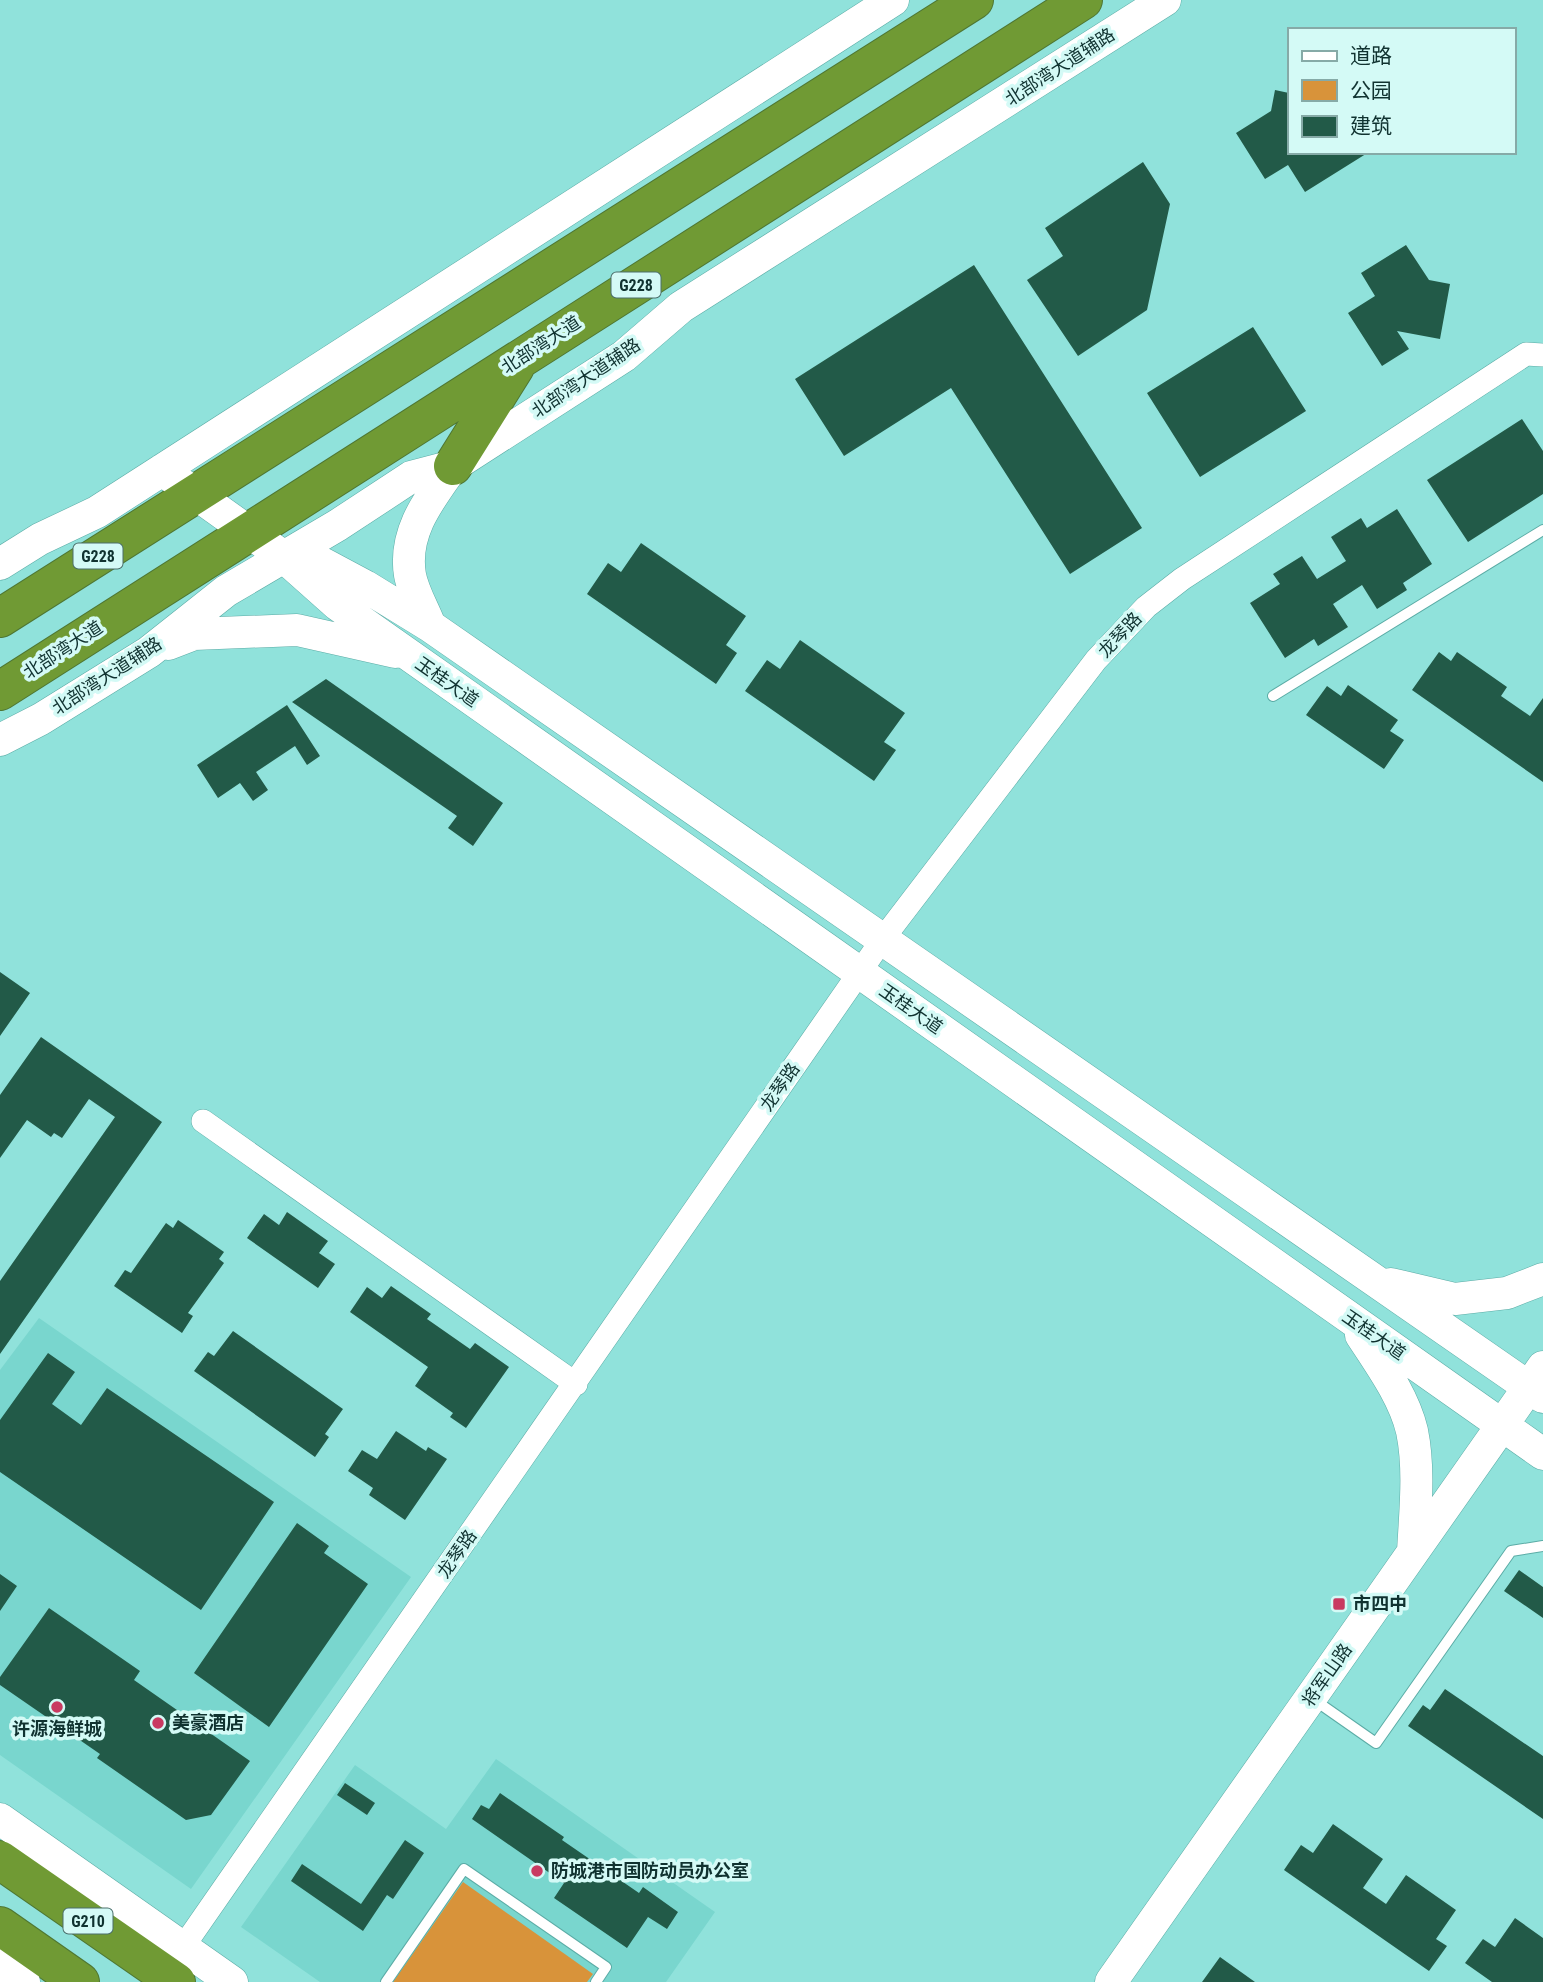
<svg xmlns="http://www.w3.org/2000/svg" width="1543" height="1982" font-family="'Roboto Condensed','Noto Sans SC',sans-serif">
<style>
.built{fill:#79d6ce}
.green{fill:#d8933a}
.building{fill:#225a48}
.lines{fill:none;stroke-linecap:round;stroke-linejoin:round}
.lane-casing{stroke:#5baca6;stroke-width:12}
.street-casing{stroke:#5baca6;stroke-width:24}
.secondary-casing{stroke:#5baca6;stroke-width:33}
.highway-casing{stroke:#4e7633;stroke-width:40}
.lane{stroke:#fff;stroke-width:10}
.street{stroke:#fff;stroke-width:23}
.secondary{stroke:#fff;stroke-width:32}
.highway{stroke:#709a34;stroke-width:38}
.poi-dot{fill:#c93a61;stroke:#d4faf6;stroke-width:2.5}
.labels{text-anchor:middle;stroke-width:7;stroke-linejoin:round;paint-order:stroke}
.shield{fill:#d4faf6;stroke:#4b6e6b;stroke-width:2}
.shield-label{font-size:16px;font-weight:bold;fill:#103230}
.street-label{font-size:18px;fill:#103230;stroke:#d4faf6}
.poi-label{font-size:18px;font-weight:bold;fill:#103230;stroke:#d4faf6;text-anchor:start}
</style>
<rect width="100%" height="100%" fill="#90e2db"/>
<path class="built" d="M39,1318L411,1577L191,1889L0,1755V1370Z
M496,1759L715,1912L666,1982H320L241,1927L355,1765L446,1829Z"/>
<path class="green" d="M463,1882L593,1974L587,1982H393Z"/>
<path class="building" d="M1275,90L1289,93V152H1369L1305,192L1288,165L1265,179L1236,133L1271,111Z
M1143,162L1170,204L1147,310L1078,356L1027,280L1063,256L1045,228Z
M1406,245L1429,280L1450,284L1440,339L1397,331L1409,349L1382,366L1348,313L1375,296L1361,273Z
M974,265L1142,528L1070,574L951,388L844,456L795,379Z
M1253,327L1306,411L1200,477L1147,393Z
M1522,419L1543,451V494L1468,542L1427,480Z
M1397,509L1432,564L1403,583L1407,590L1377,609L1362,585L1333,604L1348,627L1318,646L1314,639L1285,658L1250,603L1280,584L1273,574L1302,556L1317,579L1346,561L1331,537L1361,518L1367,528Z
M641,543L746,616L726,645L737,653L716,684L587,594L608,563L621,572Z
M800,640L905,713L884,742L896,750L874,781L745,691L767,660L780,669Z
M1439,652L1451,661L1457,652L1507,687L1501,696L1530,716L1543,698V782L1412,690Z
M326,679L503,803L473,846L448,828L457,816L292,702Z
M1348,685L1398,720L1390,731L1404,740L1384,769L1306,715L1327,686L1341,696Z
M287,705L320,756L307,765L295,746L256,772L268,790L253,801L240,783L218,798L197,765Z
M0,972L30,993L0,1036Z
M41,1037L162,1122L0,1354V1281L115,1117L89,1099L62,1138L54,1133L51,1137L27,1120L0,1158V1095Z
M287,1212L328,1241L319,1253L335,1264L318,1288L247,1238L264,1214L279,1225Z
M178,1220L224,1252L219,1259L224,1263L188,1313L193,1316L182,1333L114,1286L125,1270L131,1273L166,1223L173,1228Z
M391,1286L431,1314L427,1319L470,1349L475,1343L509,1367L466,1428L450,1417L453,1413L415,1386L428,1367L350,1312L367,1287L382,1298Z
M233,1331L343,1409L325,1434L329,1437L315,1457L194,1371L208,1352L214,1356Z
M48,1353L75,1372L52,1404L81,1425L107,1388L274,1502L201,1610L0,1472V1420Z
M396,1431L426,1451L428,1447L447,1459L405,1520L369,1495L373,1488L348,1471L362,1450L377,1459Z
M297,1523L329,1546L324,1553L368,1584L269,1727L194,1673Z
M1519,1570L1543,1587V1618L1504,1591Z
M0,1574L17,1586L0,1611Z
M49,1608L140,1671L134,1680L250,1761L211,1815L186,1820L97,1758L100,1754L0,1685V1677Z
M1445,1689L1543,1756V1819L1408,1726L1423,1705L1430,1710Z
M345,1783L375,1803L367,1815L337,1795Z
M500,1793L564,1837L562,1840L639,1893L643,1887L678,1912L667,1929L648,1917L627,1948L554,1898L564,1883L472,1819L481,1805L489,1809Z
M1333,1824L1383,1859L1363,1888L1386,1904L1406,1875L1456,1910L1436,1939L1447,1946L1429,1971L1284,1870L1301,1845L1313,1853Z
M405,1840L424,1853L393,1899L387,1895L363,1931L291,1881L302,1864L361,1904Z
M1515,1918L1543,1938V1982H1492L1465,1963L1483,1939L1495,1947Z
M1220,1957L1255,1982H1202Z"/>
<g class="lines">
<g class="lane-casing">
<path id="lane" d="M1273,696L1543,530
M1313,1699L1376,1743L1511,1551L1543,1546
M386,1982L464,1869L606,1967L596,1982"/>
</g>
<g class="street-casing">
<path id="street" d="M203,1121L576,1384
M174,1960L882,940L1096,660L1146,607L1182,579L1526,354L1543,355"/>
</g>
<g class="secondary-casing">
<path id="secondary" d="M162,470L284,557L338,605L1543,1454
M286,557L322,563L365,586L430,626L1543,1397
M0,564L40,539L97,512L893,0
M430,626C424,610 413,592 410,575C403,532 429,500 453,466
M168,644L194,634L297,630L395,652
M0,740L41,719L149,652L226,591L338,525L411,477L453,466L624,356L681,307L1165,0
M1391,1284L1455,1299L1507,1293L1543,1279
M1361,1335C1380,1364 1404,1397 1412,1431C1420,1470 1415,1513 1413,1552
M0,1819L232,1982
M0,1965L24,1982
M1111,1982L1543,1367"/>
</g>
<g class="highway-casing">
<path id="highway" d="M453,466L515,367
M0,618L974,0
M0,691L1083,0
M0,1860L176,1982
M0,1926L80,1982"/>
</g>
<use href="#lane" class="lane"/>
<use href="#street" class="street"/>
<use href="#secondary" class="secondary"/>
<use href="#highway" class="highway"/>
</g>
<g class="poi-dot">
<rect x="1332" y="1597" width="14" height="14" rx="3.5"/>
<circle cx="57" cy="1707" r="7"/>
<circle cx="158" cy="1723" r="7"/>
<circle cx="537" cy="1871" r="7"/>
</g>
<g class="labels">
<g class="shield">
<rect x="611.5" y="272.5" width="49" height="25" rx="5"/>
<rect x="73.5" y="543.5" width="49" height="25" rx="5"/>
<rect x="63.5" y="1908.5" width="49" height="25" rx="5"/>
</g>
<g class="shield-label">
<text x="636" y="291">G228</text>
<text x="98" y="562">G228</text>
<text x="88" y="1927">G210</text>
</g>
<g class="street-label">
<text transform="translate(1060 67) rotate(-33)" y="6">北部湾大道辅路</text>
<text transform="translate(541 345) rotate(-33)" y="6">北部湾大道</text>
<text transform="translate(586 378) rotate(-34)" y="6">北部湾大道辅路</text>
<text transform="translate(1120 635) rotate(-47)" y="6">龙琴路</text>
<text transform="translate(63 650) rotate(-33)" y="6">北部湾大道</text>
<text transform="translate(107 676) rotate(-33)" y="6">北部湾大道辅路</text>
<text transform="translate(447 682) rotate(35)" y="6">玉桂大道</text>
<text transform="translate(911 1009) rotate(35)" y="6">玉桂大道</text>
<text transform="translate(780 1087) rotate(-55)" y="6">龙琴路</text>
<text transform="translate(1374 1335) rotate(35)" y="6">玉桂大道</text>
<text transform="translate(457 1554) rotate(-55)" y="6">龙琴路</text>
<text transform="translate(1327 1675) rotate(-55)" y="6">将军山路</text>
</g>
<g class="poi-label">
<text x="1353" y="1610">市四中</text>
<text x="172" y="1729">美豪酒店</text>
<text x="57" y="1735" text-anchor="middle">许源海鲜城</text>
<text x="551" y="1877">防城港市国防动员办公室</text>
</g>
</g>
<rect x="1288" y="28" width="228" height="126" fill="#d4faf6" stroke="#86aaa7" stroke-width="2"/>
<rect x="1302" y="51" width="35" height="10" fill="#ffffff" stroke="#86aaa7" stroke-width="2"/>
<text x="1350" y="63" font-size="21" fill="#103230">道路</text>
<rect x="1302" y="80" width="35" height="21" fill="#d8933a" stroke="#86aaa7" stroke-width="2"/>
<text x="1350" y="98" font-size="21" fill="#103230">公园</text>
<rect x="1302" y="116" width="35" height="21" fill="#225a48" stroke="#86aaa7" stroke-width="2"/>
<text x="1350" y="133" font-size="21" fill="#103230">建筑</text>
</svg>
